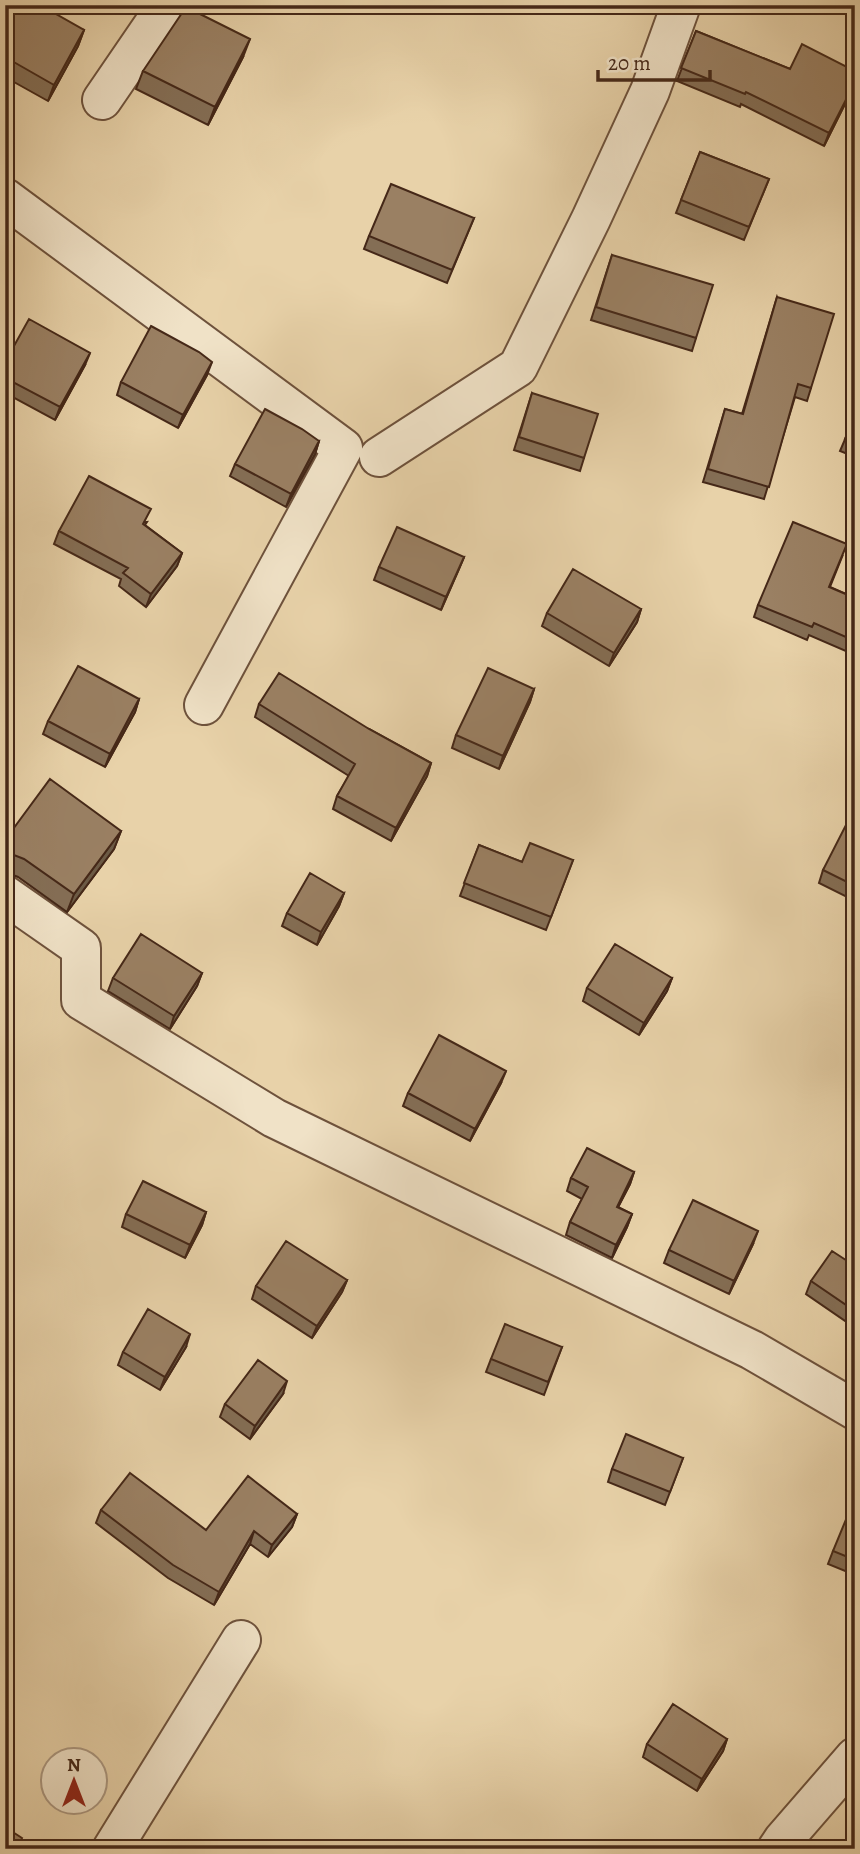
<svg xmlns="http://www.w3.org/2000/svg" width="860" height="1854" font-family="Alegreya,serif">
<style>
.lines{fill:none;stroke-linecap:round;stroke-linejoin:round}
.minor-casing{stroke:#6e523c;stroke-width:42}
.minor{stroke:#f0e2c7;stroke-width:38}
.wall{fill:#846e55;stroke:#452818;stroke-width:2}
.shaded-wall{fill:#6c5a45;stroke:#452818;stroke-width:2}
.building{fill:#9a8063;stroke:#452818;stroke-width:2}
</style>
<rect width="100%" height="100%" fill="#e8d2a9"/>
<filter id="stains"><feTurbulence type="fractalNoise" baseFrequency=".00286" numOctaves="4"/><feColorMatrix values="0 0 0 0 .2 0 0 0 0 .09 0 0 0 0 .02 0 0 0 .5 -.17"/></filter>
<radialGradient id="worn" r=".72"><stop offset=".6" stop-color="#630" stop-opacity="0"/><stop offset="1" stop-color="#630" stop-opacity=".3"/></radialGradient>
<g class="lines">
<g class="minor-casing">
<path id="minor" d="M102,100L167,5
M5,198L343,448L204,705
M379,457L518,367L591,219L650,91L681,5
M5,895L81,948V1000L274,1118L752,1350L855,1410
M112,1849L241,1640
M777,1849L783,1840L855,1757"/>
</g>
<use href="#minor" class="minor"/>
</g>
<path class="wall" d="M5,5L84,30L78,46L48,101L5,77Z
M696,31L790,69L854,86L824,146L741,104L740,107L677,81Z
M243,57L208,125L136,89L143,71Z
M700,152L769,179L744,240L676,213Z
M474,218L447,283L364,249L369,236Z
M612,255L696,338L692,351L591,320Z
M777,297L811,388L807,401L795,397L764,499L703,482L725,409L742,414Z
M5,362L85,365L55,420L5,393Z
M207,375L178,428L117,395L121,382Z
M532,393L584,458L580,471L514,450Z
M855,416V457L840,451Z
M319,441L315,454L286,507L230,476L235,464Z
M147,522L145,525L182,553L177,566L146,607L119,586L121,579L54,544L59,531Z
M464,557L441,610L374,580L379,567Z
M842,557L830,587L855,598V655L809,635L807,640L754,617L758,605Z
M641,609L637,622L609,666L542,626L547,613Z
M534,689L530,702L499,769L452,748L456,735Z
M139,699L135,712L105,767L43,734L48,721Z
M259,704L369,729L431,763L427,776L391,841L333,809L337,796L349,776L255,717Z
M855,827V901L819,883L823,870Z
M121,831L114,849L67,912L18,877L8,873L5,874V840Z
M479,845L522,862L573,860L546,930L460,896Z
M344,893L339,906L317,945L282,926L287,913Z
M202,973L197,986L170,1029L108,991L113,978Z
M672,978L667,991L639,1035L583,1001L587,988Z
M501,1083L470,1141L403,1106L408,1093Z
M634,1172L630,1184L618,1207L632,1214L627,1227L612,1258L566,1235L570,1222L582,1199L567,1191L571,1178Z
M206,1212L202,1225L185,1258L122,1227L126,1214Z
M753,1244L729,1294L664,1263L669,1250Z
M855,1266L854,1327L806,1294L811,1281Z
M347,1280L342,1292L312,1338L252,1299L256,1286Z
M186,1347L160,1390L118,1365L123,1352Z
M562,1347L544,1395L486,1372L491,1359Z
M283,1394L250,1439L220,1417L225,1404Z
M683,1458L665,1505L608,1482L612,1469Z
M101,1510L206,1530L297,1514L292,1527L268,1557L250,1544L214,1605L168,1578L96,1523Z
M855,1520V1575L828,1564L833,1551Z
M727,1739L723,1751L697,1791L643,1757L647,1744Z"/>
<path class="shaded-wall" d="M84,30L78,46L48,101L54,85Z
M250,39L243,57L208,125L215,107Z
M855,82L854,86L824,146L829,133Z
M90,353L85,365L55,420L60,407Z
M212,362L207,375L178,428L183,415Z
M319,441L315,454L286,507L291,494Z
M182,553L177,566L146,607L151,594Z
M464,557L459,569L441,610L446,597Z
M641,609L637,622L609,666L614,653Z
M534,689L530,702L499,769L503,756Z
M139,699L135,712L105,767L110,754Z
M431,763L427,776L391,841L396,828Z
M121,831L114,849L67,912L74,894Z
M14,855L8,873L5,874V857Z
M344,893L339,906L317,945L321,932Z
M202,973L197,986L170,1029L174,1016Z
M672,978L667,991L639,1035L644,1023Z
M506,1071L501,1083L470,1141L475,1129Z
M634,1172L630,1184L612,1219L617,1207Z
M206,1212L202,1225L185,1258L190,1245Z
M632,1214L627,1227L612,1258L616,1245Z
M758,1231L753,1244L729,1294L734,1281Z
M347,1280L342,1292L312,1338L317,1326Z
M190,1334L186,1347L160,1390L165,1377Z
M287,1381L283,1394L250,1439L255,1426Z
M297,1514L292,1527L268,1557L272,1545Z
M254,1531L250,1544L214,1605L219,1592Z
M727,1739L723,1751L697,1791L702,1779Z"/>
<path class="building" d="M5,5H40L84,30L54,85L5,57Z
M186,7L250,39L215,107L143,71Z
M696,31L790,69L802,44L855,71V82L829,133L746,92L745,94L681,68Z
M700,152L769,179L749,227L681,200Z
M391,184L474,218L452,270L369,236Z
M612,255L713,285L696,338L596,307Z
M777,297L834,314L811,388L798,384L769,487L708,469L725,409L743,414Z
M29,319L90,353L60,407L5,378V362Z
M151,326L199,352L212,362L183,415L121,382Z
M532,393L598,414L584,458L519,437Z
M265,409L302,429L319,441L291,494L235,464Z
M855,416V443L845,439Z
M89,476L151,509L143,524L182,553L151,594L123,573L128,568L59,531Z
M793,522L847,544L829,587L855,598V641L814,623L812,627L758,605Z
M397,527L464,557L446,597L379,567Z
M573,569L641,609L614,653L547,613Z
M78,666L139,699L110,754L48,721Z
M488,668L534,689L503,756L456,735Z
M279,673L369,729L431,763L396,828L337,796L355,764L259,704Z
M50,779L121,831L74,894L24,859L14,855L5,857V840Z
M847,823L855,827V886L823,870Z
M530,843L573,860L551,917L464,883L479,845L522,862Z
M310,873L344,893L321,932L287,913Z
M141,934L202,973L174,1016L113,978Z
M615,944L672,978L644,1023L587,988Z
M439,1035L506,1071L475,1129L408,1093Z
M587,1148L634,1172L617,1207L632,1214L616,1245L570,1222L588,1187L571,1178Z
M143,1181L206,1212L190,1245L126,1214Z
M693,1200L758,1231L734,1281L669,1250Z
M286,1241L347,1280L317,1326L256,1286Z
M832,1251L855,1266V1311L811,1281Z
M148,1309L190,1334L165,1377L123,1352Z
M505,1324L562,1347L548,1382L491,1359Z
M258,1360L287,1381L255,1426L225,1404Z
M626,1434L683,1458L670,1492L612,1469Z
M130,1473L206,1530L248,1476L297,1514L272,1545L254,1531L219,1592L173,1565L101,1510Z
M847,1517L855,1520V1560L833,1551Z
M673,1704L727,1739L702,1779L647,1744Z
M5,1827L22,1838L16,1849H5Z"/>
<rect width="860" height="1854" fill="none" stroke="#e8d2a9" stroke-width="28"/>
<rect x="7" y="7" width="846" height="1840" fill="none" stroke="#452818" stroke-width="3.5"/>
<rect x="14" y="14" width="832" height="1826" fill="none" stroke="#452818" stroke-width="2"/>
<g transform="translate(74 1781)"><circle r="33" fill="#f0e2c7" stroke="#ac9881" stroke-width="2"/>
<path d="M0-5L12 26L0 18L-12 26Z" fill="#8f2418"/>
<text y="-10" font-size="19" font-weight="bold" text-anchor="middle" fill="#452818">N</text>
</g>
<path d="M598 70v10h112v-10" fill="none" stroke="#452818" stroke-width="3.5"/>
<text x="608" y="70" font-size="21" fill="#452818" stroke="#f0e2c7" stroke-width="5" paint-order="stroke">20 m</text>
<rect width="100%" height="100%" filter="url(#stains)"/>
<rect width="100%" height="100%" fill="url(#worn)"/>
</svg>
